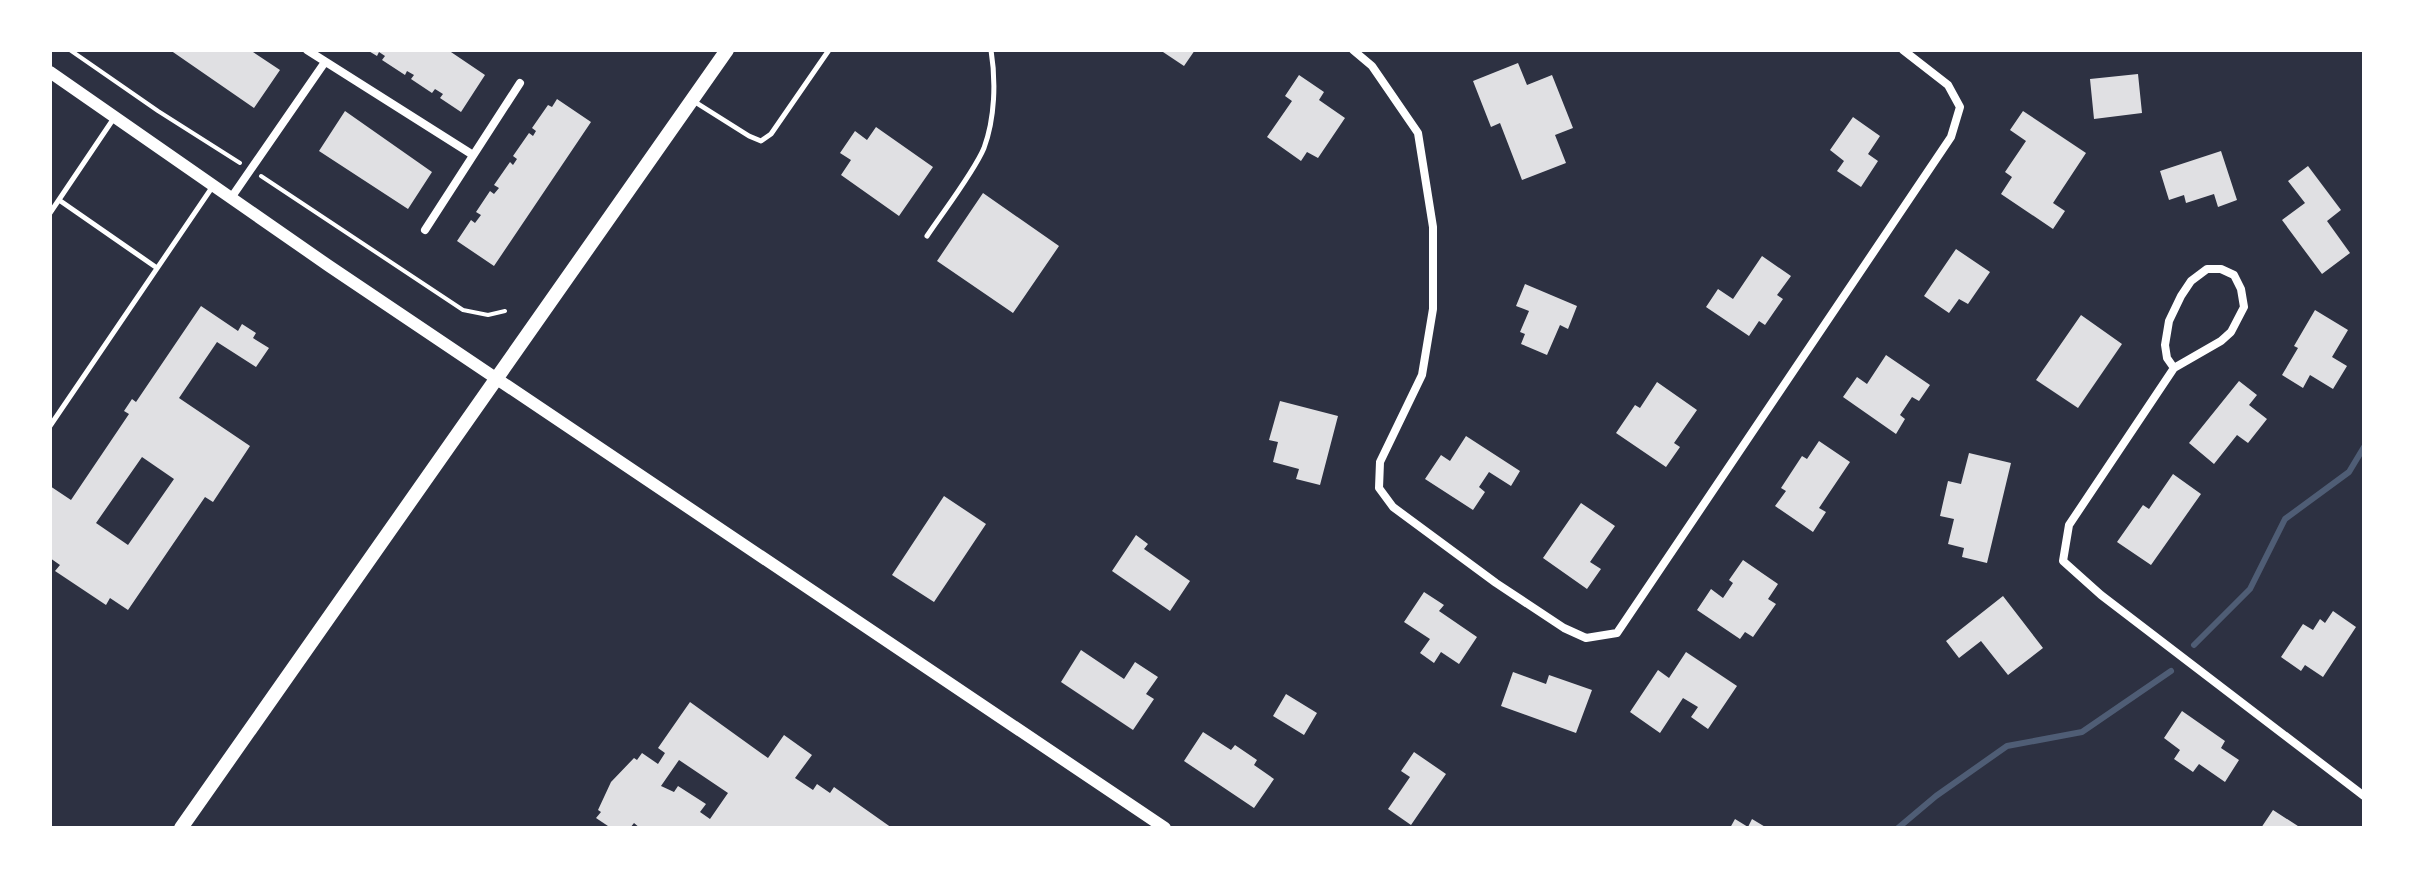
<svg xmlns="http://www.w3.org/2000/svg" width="2414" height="878" font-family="Cabin,sans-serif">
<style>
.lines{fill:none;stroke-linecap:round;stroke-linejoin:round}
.stream{stroke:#4f5d75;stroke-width:6}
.building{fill:#e0e0e3;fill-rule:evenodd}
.path{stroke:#fff;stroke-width:4}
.service{stroke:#fff;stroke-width:5}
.minor{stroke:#fff;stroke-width:8}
.tertiary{stroke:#fff;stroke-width:12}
.secondary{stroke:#fff;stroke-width:14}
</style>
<rect width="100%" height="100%" fill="#2d3142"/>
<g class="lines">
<path class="stream" d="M2194,645L2250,589L2285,519L2349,472L2364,447
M1898,828L1936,796L2007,746L2082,732L2171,671"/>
</g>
<path class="building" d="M170,50H250L280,70L254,108Z
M367,50H448L485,75L461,112L440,98L443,94L435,89L432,93L411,79L414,75L407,71L405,75L382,60L385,56L379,52L377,56Z
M1160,50H1195L1184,66Z
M1518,63L1527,85L1552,75L1573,128L1555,135L1566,163L1522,180L1500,123L1491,127L1473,81Z
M2138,74L2142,113L2094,119L2090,79Z
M1299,75L1324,92L1319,100L1345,118L1318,158L1307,152L1301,161L1267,137L1292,101L1285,96Z
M557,99L591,122L494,266L457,241L471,220L475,223L481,215L476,212L490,191L494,194L499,188L494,185L510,162L513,165L517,159L513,156L529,133L533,136L536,131L532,128L548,105L552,107Z
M345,111L432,172L408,209L319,151Z
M2023,111L2086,153L2053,203L2065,211L2053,229L2001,194L2012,177L2005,172L2026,141L2010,130Z
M1853,117L1880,136L1868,154L1878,161L1861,187L1837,171L1844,161L1830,150Z
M876,127L933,167L899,216L841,175L851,160L840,153L855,131L867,140Z
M2221,151L2237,200L2218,207L2214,194L2186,203L2184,195L2169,200L2160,171Z
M2308,166L2341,210L2327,221L2350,253L2322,274L2282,220L2305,203L2288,181Z
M983,193L1059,246L1013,313L937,261Z
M1956,249L1990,272L1968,304L1959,299L1949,313L1924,296Z
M1762,256L1791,276L1777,295L1783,299L1765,325L1759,321L1749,336L1706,307L1718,289L1733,299Z
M1525,284L1577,306L1568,329L1560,325L1547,355L1521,344L1525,334L1520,332L1529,311L1516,306Z
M201,306L238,331L242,324L256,333L253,338L269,348L256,367L217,342L179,398L250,446L213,502L205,497L128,610L110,598L106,605L55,571L60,565L50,558V486L71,500L129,414L124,411L132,399L136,402ZM142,457L174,479L128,545L96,523Z
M2315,310L2348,330L2332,357L2347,366L2333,389L2310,375L2303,388L2282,375L2298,348L2294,346Z
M2081,315L2122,344L2078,408L2036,380Z
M1886,355L1930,385L1919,401L1912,397L1900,415L1905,419L1896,434L1843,397L1857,377L1867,384Z
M2239,381L2257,395L2249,405L2267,419L2248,443L2237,435L2214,464L2189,443Z
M1657,382L1697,410L1674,443L1680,447L1666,467L1616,433L1635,405L1640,408Z
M1280,401L1338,416L1320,485L1296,479L1299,469L1273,462L1278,442L1269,440Z
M1466,436L1520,471L1511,486L1489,472L1479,487L1485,492L1473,510L1425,479L1441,455L1450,461Z
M1819,441L1850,462L1819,508L1826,512L1813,532L1775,506L1786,491L1781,488L1802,456L1807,459Z
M1969,453L2011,463L1987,563L1962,557L1964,548L1948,544L1954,519L1940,516L1948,481L1961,484Z
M2173,474L2201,494L2151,565L2117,542L2143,505L2149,509Z
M944,496L986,524L934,602L892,575Z
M1581,503L1615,526L1590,562L1601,569L1587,589L1543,558Z
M1136,535L1148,544L1144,549L1190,581L1170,611L1112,571Z
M1743,560L1778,584L1768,599L1776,604L1753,637L1745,632L1740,639L1697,610L1711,589L1723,598L1733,583L1729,580Z
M1424,592L1444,605L1439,611L1477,637L1459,664L1441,652L1434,663L1420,653L1430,639L1404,622Z
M2003,596L2043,648L2008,675L1981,641L1959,658L1946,641Z
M2333,611L2356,627L2323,677L2305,665L2301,671L2281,657L2303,624L2313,630L2320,619L2325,623Z
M1081,650L1124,679L1135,662L1158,677L1146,694L1154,699L1133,730L1061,682Z
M1686,652L1737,686L1708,729L1691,717L1698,707L1683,698L1660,733L1630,712L1658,670L1669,678Z
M1513,672L1546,684L1549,675L1592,690L1576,733L1501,706Z
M1286,694L1317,713L1304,735L1273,716Z
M690,702L768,758L784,735L812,755L795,778L813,790L817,784L830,793L834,787L892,828H640L634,823L630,828H611L596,818L601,812L598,810L611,782L634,758L637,760L642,753L658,764L665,753L658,748ZM679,760L728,793L710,819L700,812L706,804L678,786L674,792L661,786Z
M2182,711L2225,741L2221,748L2239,760L2225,782L2199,764L2193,772L2174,759L2180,750L2164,738Z
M1203,732L1231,750L1235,745L1257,760L1254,765L1274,779L1254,808L1184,761Z
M1414,752L1446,774L1411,825L1388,809L1410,777L1401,771Z
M2273,810L2301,828H2261Z
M1735,819L1748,827L1752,819L1767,828H1730Z"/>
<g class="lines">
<path class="path" d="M70,50L158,111L240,163
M261,176L463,310L488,315L505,311"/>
<path class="service" d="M695,102L749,136L761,141L771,134L829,50
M59,200L157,268
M50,213L114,118
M927,236C943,212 974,172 984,148C995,118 996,81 991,50
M50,426L213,186"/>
<path class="minor" d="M307,50L473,155
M1353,50L1372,66L1418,133L1433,227V309L1422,375L1380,462L1379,488L1393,507L1496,583L1564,628L1586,638L1617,633L1951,137L1960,107L1948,85L1903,50
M231,198L325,62
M425,230L520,83
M2174,368L2167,358L2165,345L2169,321L2181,296L2191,281L2207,269H2221L2234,275L2241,289L2244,307L2231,332L2221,341L2174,368L2069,525L2063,561L2101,595L2364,796"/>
<path class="tertiary" d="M50,72L329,266L1165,828"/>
<path class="secondary" d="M181,828L727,50"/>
</g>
<rect width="2414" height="878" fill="none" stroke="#ffffff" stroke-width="104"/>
</svg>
